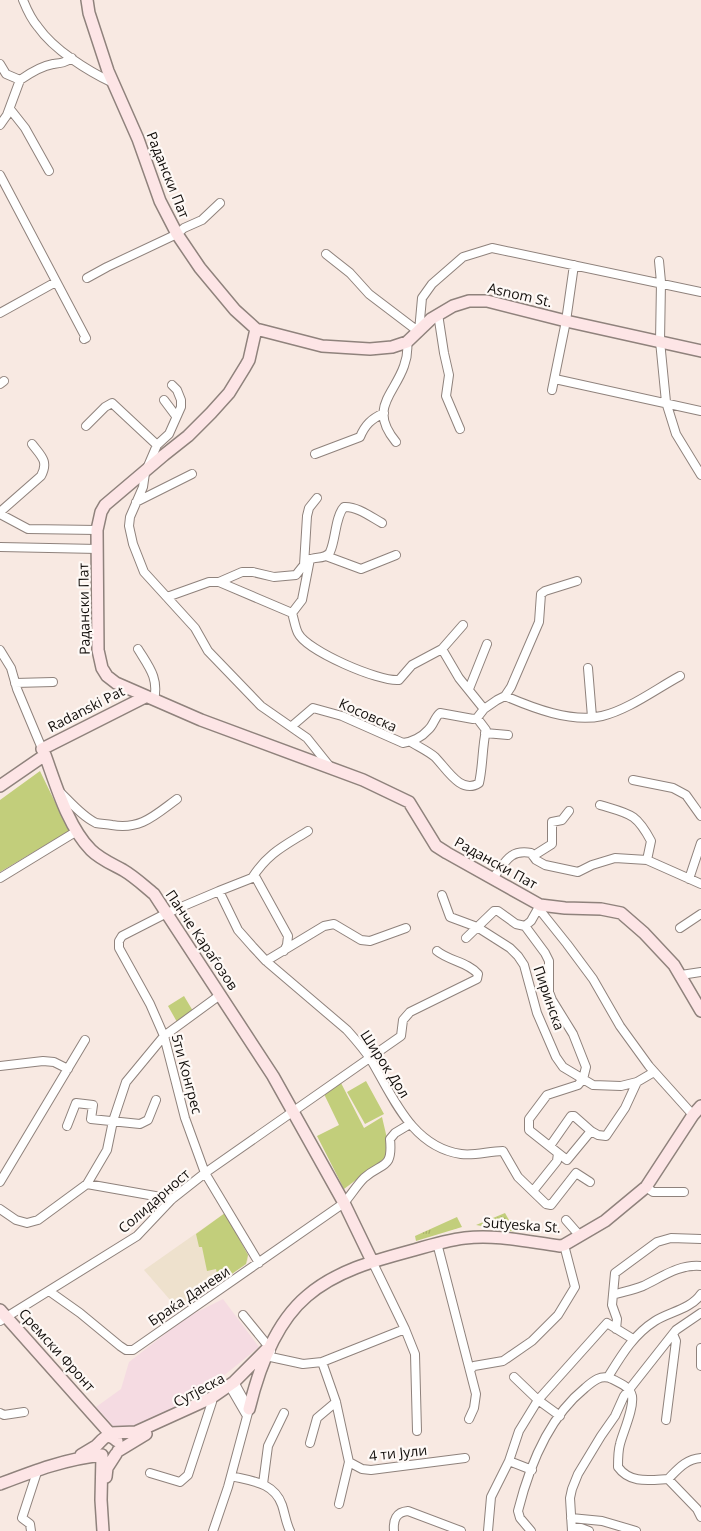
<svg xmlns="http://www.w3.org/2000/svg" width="701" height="1531" font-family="'Open Sans',sans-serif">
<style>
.commercial{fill:#f5dbe2}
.education{fill:#eee1cd}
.grass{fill:url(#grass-tufts)}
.green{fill:#c2ce7b}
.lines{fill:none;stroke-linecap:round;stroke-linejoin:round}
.street-casing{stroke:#8f827c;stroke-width:10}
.secondary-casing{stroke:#8f827c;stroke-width:14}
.street{stroke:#fff;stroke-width:8}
.secondary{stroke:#fde5e6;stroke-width:11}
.labels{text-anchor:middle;stroke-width:4.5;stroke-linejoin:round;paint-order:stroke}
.street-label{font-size:14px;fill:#110d0a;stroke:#fef9f6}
</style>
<defs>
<pattern id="grass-tufts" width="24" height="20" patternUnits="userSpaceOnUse" patternTransform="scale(1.25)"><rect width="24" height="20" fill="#c2ce7b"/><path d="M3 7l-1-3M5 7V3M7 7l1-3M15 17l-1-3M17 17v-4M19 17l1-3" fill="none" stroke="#a6b069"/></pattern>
</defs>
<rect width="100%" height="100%" fill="#f8e9e2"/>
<path class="commercial" d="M223,1299L259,1347L195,1399L145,1423L134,1427H114L96,1407L121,1389L129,1362L187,1317Z"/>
<path class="education" d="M225,1213L248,1255V1260L246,1264L178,1309L144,1270Z"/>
<path class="grass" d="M505,1213L516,1232L476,1225Z
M457,1217L462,1227L416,1241L415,1236Z"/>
<path class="green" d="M40,771L69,831L0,872V800Z
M184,996L193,1011L177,1022L168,1006Z
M366,1081L384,1114L365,1124L347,1092Z
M341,1083L364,1128L382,1117L389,1147L385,1158L344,1189L317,1136L339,1125L324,1094Z
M225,1213L248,1255L246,1264L219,1283L216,1269L207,1271L202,1247H199L196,1234Z"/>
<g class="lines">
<g class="street-casing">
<path id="street" d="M23,0C27,10 31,19 38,27C54,50 88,71 113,83
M0,64L6,74L20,80C30,73 41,66 53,64C61,63 64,63 72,58
M10,109L25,128L49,171
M0,125L7,115L20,80
M0,175L86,338L84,339
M326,254L350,273L369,294L419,332
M659,261L661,282L660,341L666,402L676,434L701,475
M87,278L107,267L177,234L184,228L202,220L220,203
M0,313L54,283
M438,314L444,353L449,375L446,396L460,429
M419,331L422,298L432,284L463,257L492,248L701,292
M555,379L701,411
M0,384L4,381
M172,385L177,390L181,400V407L169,434L157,445L145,473L143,487L130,517L129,526L133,544L144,572L195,628L208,651L261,706L307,738L331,768
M552,390L566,321L574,265
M164,400L176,416
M86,426L105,407L112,403L157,445
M396,442C368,408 394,395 404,366C407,358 408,350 407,342
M315,454L360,437C365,425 371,419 384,413
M136,502L192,474
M0,512L41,476C49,461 41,456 32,444
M0,514L28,529L97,530
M0,547L98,549
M326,556L361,569L396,555
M310,559L302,600L292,613C294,619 295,627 298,633C307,651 379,682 399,680L412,665L442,649L463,625
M304,565L307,516L309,508L317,498
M219,582L242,572H253L274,577L296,575C300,570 304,564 309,560C315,556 325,560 330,552C336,539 335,517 344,507C357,506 371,517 382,523
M167,597L209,582H219L292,613
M138,649C149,667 159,678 154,700
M442,649L459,678L484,709
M0,650L11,668L17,689L43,751
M588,668L592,717
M15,683L53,682
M469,689L487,644
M505,696C533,708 571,723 602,716C628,710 656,689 680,676
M292,726L313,708L342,716L403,743C412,742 422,737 428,730C434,725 434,718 440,713L473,719L477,718L484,709L497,700L505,696L511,687L539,622L541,594L545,591L577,581
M485,733L508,735
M411,742C419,747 428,751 435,757C446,768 461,795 479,783C483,766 482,748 486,730L477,718
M633,780L673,788L686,795L701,816
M61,793C71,803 83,817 96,823C101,824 107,824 112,825C141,830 155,815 177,799
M600,805C630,814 636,813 651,841L647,860
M533,856L552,844V822L562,820L569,811
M0,878L77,831
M252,878C268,853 284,846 308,831
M493,878C505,863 509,849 531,853L536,860L545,865L578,872L592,865L615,858L647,860L701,884
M689,879L701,843
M219,891L252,878H256L288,936L287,945L284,951
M442,895L450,917L477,927L510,948L518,956L524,965L537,1013L556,1057L563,1067L593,1085L621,1086L637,1082L654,1072
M539,909L567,944L593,979L620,1026L649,1066L693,1115
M525,926L545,953L549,961V992L552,1000L573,1034L586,1067L583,1079L578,1085L547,1095L529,1119V1130L558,1153L557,1161L533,1191
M680,928L701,914
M466,938L494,911H498L516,924L525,926L531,921L540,905
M266,961L324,926L334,924L361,940L370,941L406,928
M681,975L701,972
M0,1066L43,1061L54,1062L68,1069
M67,1126L76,1103L93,1105L91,1119L140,1124L148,1120L156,1100
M591,1131L598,1135L606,1136L625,1108L637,1082
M550,1146L571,1116H574L591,1131L567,1160L558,1153
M0,1182L85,1040
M87,1184L172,1199
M646,1187L653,1192H684
M0,1209L16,1220L27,1223L38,1220L87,1184L107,1150L113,1121L126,1082L164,1036L220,995
M566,1220L580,1236
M437,1243L476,1394L474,1408L469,1419
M372,1261L405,1329L415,1354L417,1431
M259,1263L205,1173L185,1118L164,1036L150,1004L119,948V941L122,936L167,913L219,891L238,930L253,947L266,961L347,1030C355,1039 364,1049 371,1060C393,1097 412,1147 461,1154C475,1156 489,1151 503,1151L518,1177L546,1204L551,1205L576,1173L590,1182
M49,1291L80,1313L120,1346L126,1350H133L344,1203C351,1195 357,1185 364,1178C382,1162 393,1170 390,1139L395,1133L410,1124
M613,1295C622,1292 633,1290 643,1286C662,1277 679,1264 701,1266
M243,1315L269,1347L271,1351
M0,1321L137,1236L172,1199L205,1173L401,1036L403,1020L410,1012L477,979L478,974C468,962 449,961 437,951
M616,1329L617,1319L612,1305L615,1273L657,1242L671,1238L701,1239
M701,1348V1366
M266,1356L303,1364L322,1362L405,1329
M322,1362L336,1402L349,1462L362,1469L371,1470L465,1458
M470,1370L474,1366L503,1361L532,1341L558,1315L575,1287L564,1245
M514,1377L538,1400L560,1416
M608,1377C621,1356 633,1335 655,1321C669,1312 691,1309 701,1294
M229,1385L247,1416
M0,1413L4,1415L24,1412
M666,1420L676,1341L673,1334
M310,1443L317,1418L336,1402
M509,1461L532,1470
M150,1473L180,1482L188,1475L212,1402
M231,1476C251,1481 274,1482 282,1505C285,1514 286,1523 290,1531
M668,1479C678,1469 686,1459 701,1458
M263,1484L268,1446L284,1413
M339,1504L349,1462
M571,1518L602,1521L636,1531
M572,1528H581L589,1531
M31,1531L30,1524L22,1518L38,1469
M213,1531L228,1487L249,1409L234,1382
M394,1531C393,1520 396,1512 408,1511L461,1531
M488,1531L491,1497L509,1461L519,1431L538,1400L607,1323L633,1339
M531,1531L520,1518L518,1511C529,1467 549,1417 585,1388C593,1381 601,1374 612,1379C620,1383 630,1387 632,1396C634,1409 623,1432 620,1444C618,1451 618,1460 618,1467C630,1484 650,1480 668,1479L697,1509L701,1517
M572,1531L570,1498L572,1489L578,1474L601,1436L615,1416L624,1396L676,1330L701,1313"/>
</g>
<g class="secondary-casing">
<path id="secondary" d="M87,0L89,13L108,71L138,139L160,201L177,234L200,268L235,310L256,329L322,346L370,349L392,347L407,342L431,319L453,306L469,301H487L566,321L701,351
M256,329L249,360L245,367L229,393L211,413L188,436L164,455L105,505L101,512L97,530L98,650L102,668L107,676L116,683L201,720L363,780L409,802L436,846L447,853L540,905L565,908L601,909L621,913L644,933L674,965L701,1011
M42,749L145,697
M0,786L45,755C56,785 68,827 91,850C100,859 112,864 123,870C135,877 144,886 154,894L273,1076L344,1203L372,1261
M0,1310L114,1438
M249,1409C259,1368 275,1323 307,1296C337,1270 377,1260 414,1250C431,1245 448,1240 465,1238C496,1234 529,1242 560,1246L564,1245L605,1221L646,1187L693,1115L701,1106
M110,1433L136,1432L211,1398L234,1382L266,1350
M118,1451L146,1434
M81,1455C86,1452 91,1449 96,1446C103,1440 106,1431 117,1441
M106,1477L107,1468L116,1454
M0,1484C34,1471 65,1459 102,1455L101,1500L103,1531"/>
</g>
<use href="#street" class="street"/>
<use href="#secondary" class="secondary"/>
</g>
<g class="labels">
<g class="street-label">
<text transform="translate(168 175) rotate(68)" y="5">Радански Пат</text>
<text transform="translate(520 295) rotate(13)" y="5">Asnom St.</text>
<text transform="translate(84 609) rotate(-91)" y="5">Радански Пат</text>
<text transform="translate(86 709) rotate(-27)" y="5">Radanski Pat</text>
<text transform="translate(368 715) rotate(24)" y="5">Косовска</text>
<text transform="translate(496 863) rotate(29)" y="5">Радански Пат</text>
<text transform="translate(202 940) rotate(56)" y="5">Панче Караѓозов</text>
<text transform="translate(549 998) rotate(71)" y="5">Пиринска</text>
<text transform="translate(385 1064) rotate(57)" y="5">Широк Дол</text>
<text transform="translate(187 1074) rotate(75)" y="5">5ти Конгрес</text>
<text transform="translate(154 1201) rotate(-41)" y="5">Солидарност</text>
<text transform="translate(522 1225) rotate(4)" y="5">Sutyeska St.</text>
<text transform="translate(189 1296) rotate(-34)" y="5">Браќа Даневи</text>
<text transform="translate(57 1350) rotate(48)" y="5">Сремски Фронт</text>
<text transform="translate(199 1390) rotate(-28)" y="5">Сутјеска</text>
<text transform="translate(398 1453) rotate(-6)" y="5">4 ти Јули</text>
</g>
</g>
</svg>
